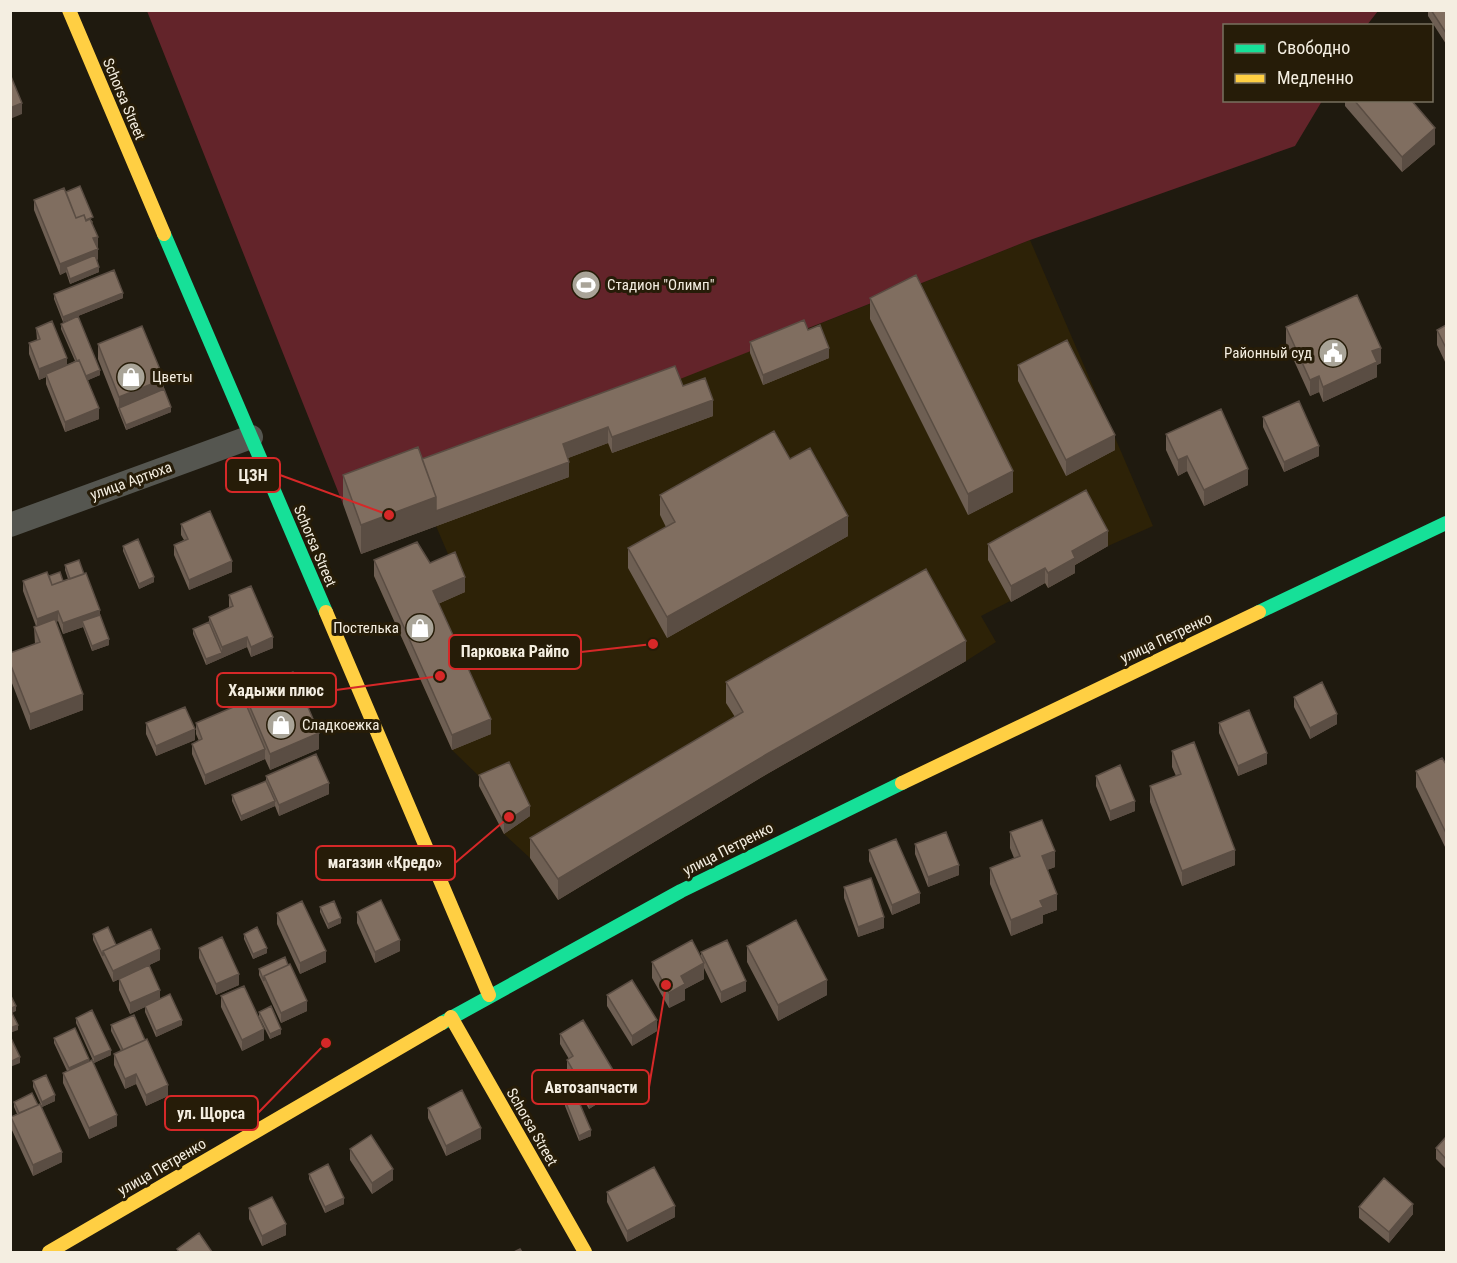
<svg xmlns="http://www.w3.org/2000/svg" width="1457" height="1263" font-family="'Roboto Condensed',sans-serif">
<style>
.built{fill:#2d2207}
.green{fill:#63242a}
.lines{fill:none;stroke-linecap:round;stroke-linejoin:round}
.street{stroke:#555650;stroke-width:24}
.fast{stroke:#16e098;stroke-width:14}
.slow{stroke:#ffcf43;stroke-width:14}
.wall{fill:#6e5f53}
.shaded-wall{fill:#5a4d43}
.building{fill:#806e60;stroke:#5a4d43;stroke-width:1.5}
.labels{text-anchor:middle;stroke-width:6;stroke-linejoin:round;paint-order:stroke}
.street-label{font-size:15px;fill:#f4eee1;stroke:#261c08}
.poi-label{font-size:15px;fill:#f4eee1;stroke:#261c08;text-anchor:start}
.leader{fill:none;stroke:#d62828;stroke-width:2}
.callout-dot{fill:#d62828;stroke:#261c08;stroke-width:2}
.callout{fill:#261c08;stroke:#d62828;stroke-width:2}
.callout-label{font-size:16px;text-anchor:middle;font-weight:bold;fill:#f4eee1}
</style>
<rect width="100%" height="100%" fill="#1f1a0f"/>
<path class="built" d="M1030,240L1153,526L1108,546L1072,567L1075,573L1048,588L1045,583L981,616L996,642L966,661L767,774L558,900L530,858L504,834L479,786L485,782L452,750L374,576L417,558L430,578L454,568L436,526L418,476L804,330Z"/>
<path class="green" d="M147,11H1378L1367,25L1224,26V100L1322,101L1295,146L1030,240L675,381L343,504Z"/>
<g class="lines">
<path class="street" d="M10,525L251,437"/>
<path class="fast" d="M164,234L326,612
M1259,612L1446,523
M442,1023L681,891L902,783"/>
<path class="slow" d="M69,10L164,234
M326,612L489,995
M902,783L1259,612
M451,1017L585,1252
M49,1252L442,1023"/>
</g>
<path class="wall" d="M1428,10H1446V44L1428,16Z
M1345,100H1411L1435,144L1402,172L1345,106Z
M66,192L93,222L92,223L98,247V259L97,260L99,272L70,284L66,272L60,275L34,210V200Z
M54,294L123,298L63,322L54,299Z
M870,298L1013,492L968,515L870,319Z
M61,324L100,375L88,380L99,419L65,432L46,384V377L39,380L29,354V343L37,340L36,328L67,365L75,361L61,329Z
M1446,325V364L1437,345V330Z
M1286,327L1381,363L1377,365V377L1323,402L1319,392L1310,396L1286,343Z
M808,330L829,358L763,385L750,353V342Z
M98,344L164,389L171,412L126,430L98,359Z
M1018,365L1115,450L1066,476L1018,381Z
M683,386L713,416L612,453L608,443L568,458L569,477L361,554L343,504V475L422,459Z
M1263,417L1319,456L1284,472L1263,427Z
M1166,434L1248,485L1204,506L1187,471L1178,476L1166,450Z
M660,495L848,536L667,638L628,568V548L666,527L660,515Z
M181,524L232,572L189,590L174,555V545L184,540L181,535Z
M988,544L1108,546L1075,565V573L1048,588L1045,583L1011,602L988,560Z
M123,546L154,582L139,589L123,551Z
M374,560L430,563L465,592L438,604L491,734L452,750L374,576Z
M65,565L100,615L109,645L92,651L83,627L63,634L58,621L56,622L83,710L30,730L10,678V653L35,644L34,627L36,626L23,591V581L49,576L63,581L68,579L65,570Z
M229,595L273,648L251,657L247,647L206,665L193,634V629L209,622V617L229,608Z
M966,661L767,774L558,900L530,858V838L735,717L726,703V682Z
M244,693L319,749L270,770L265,759L205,785L192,754V744L199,741L196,734V723L244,703Z
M1294,697L1337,724L1310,739L1294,707Z
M146,723L195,740L156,756L146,734Z
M1219,723L1267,764L1238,776L1219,733Z
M1172,751L1235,865L1182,886L1150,802V786L1176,776L1172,767Z
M1446,764V849L1416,787V771Z
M479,775L530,816L504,834L479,786Z
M266,776L329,794L279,816L275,806L241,821L232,801V795L266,781Z
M1096,776L1135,811L1110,821L1096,786Z
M1010,832L1055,867L1047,870L1057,910L1043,915V923L1011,936L990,884V868L1014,858L1010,848Z
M915,844L959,875L928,887L915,854Z
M869,850L920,903L892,915L869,861Z
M844,887L884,928L858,937L844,898Z
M320,907L341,923L328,929L320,912Z
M357,912L400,951L375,963L357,923Z
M277,913L326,962L300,974L277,924Z
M93,934L116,945L160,960L113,982L93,940Z
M244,934L267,953L253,959L244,939Z
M747,946L827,995L778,1021L747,962Z
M199,948L239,985L216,995L199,958Z
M701,952L746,991L721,1003L704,968V979L685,989V1000L669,1008L652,978V962L701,958Z
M259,969L307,1011L281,1023L259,975Z
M119,979L160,999L182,1025L156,1037L145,1012V1007L130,1014L119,990Z
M607,995L657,1031L632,1046L607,1006Z
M221,996L264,1040L242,1051L221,1007Z
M259,1012L281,1034L270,1039L259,1017Z
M76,1018L111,1055L94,1063L76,1023Z
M111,1025L168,1096L146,1106L136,1084L125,1089L114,1065V1054L121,1051L111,1031Z
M560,1034L619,1090L589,1109L567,1071V1060L569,1059L560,1044Z
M54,1038L89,1061L117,1126L89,1139L63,1083V1073L67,1071L54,1043Z
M33,1081L55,1101L42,1107L33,1087Z
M565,1100L591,1136L579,1141L565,1106Z
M14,1102L62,1162L33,1176L11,1128V1117L17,1114L14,1107Z
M428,1108L481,1139L446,1156L428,1118Z
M1446,1137V1169L1436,1159V1148Z
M350,1149L393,1180L372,1194L350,1160Z
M309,1174L344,1204L325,1213L309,1179Z
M607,1192L675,1217L627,1242L607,1202Z
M1359,1207L1413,1214L1389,1243L1359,1218Z
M249,1208L286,1235L262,1246L249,1219Z"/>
<path class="shaded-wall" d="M22,103V114L10,119V108Z
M1435,128V144L1402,172V157Z
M10,200H12V210L10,211Z
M98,237V247L93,249V238Z
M98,249V259L68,272L66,267V272L60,275V264Z
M99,267V272L70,284V279Z
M123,293V298L63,322V317Z
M829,348V358L763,385V375Z
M1381,348V363L1377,365V377L1323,402V387L1372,351Z
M67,358V368L46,374V377L39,380V369Z
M100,370V375L84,382V376Z
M1319,376V392L1310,396V380Z
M164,379V395L119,408V397Z
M713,400V416L612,453V437Z
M171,407V412L126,430V425Z
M99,408V419L65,432V422Z
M608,427V443L563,460V444Z
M1115,435V450L1066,476V460Z
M1319,446V456L1284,472V462Z
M1187,456V471L1178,476V460Z
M569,462V477L361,554V525L436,497Z
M1248,469V485L1204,506V490Z
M1013,471V492L968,515V494Z
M848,516V536L667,638V617Z
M1108,531V546L1075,565V573L1048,588V573L1072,551Z
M232,561V572L189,590V580Z
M1045,568V583L1011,602V586Z
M154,577V582L139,589V584Z
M465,577V592L433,606V591Z
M100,610V620L82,621L83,627L63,634V623Z
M58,611V621L37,629V619Z
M247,637V647L206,665V659L222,653V647Z
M273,637V648L251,657V647Z
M109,639V645L92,651V646Z
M966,641V661L767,774L558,900V879L767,754Z
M83,694V710L30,730V714Z
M1337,714V724L1310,739V728Z
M491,719V734L452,750V735Z
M195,729V740L156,756V746Z
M319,733V749L270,770V754Z
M265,749V759L205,785V775Z
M1267,753V764L1238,776V766Z
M329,783V794L279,816V805Z
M275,801V806L241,821V816Z
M1135,801V811L1110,821V811Z
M530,806V816L504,834V823Z
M1235,850V865L1182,886V871Z
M1055,851V867L1042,872V856Z
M959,865V875L928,887V877Z
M920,893V903L892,915V905Z
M1057,894V910L1043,915V923L1011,936V920L1040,901Z
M884,917V928L858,937V927Z
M341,918V923L328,929V924Z
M400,940V951L375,963V952Z
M267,948V953L253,959V954Z
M160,949V960L113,982V971Z
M326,951V962L300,974V963Z
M704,963V979L685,989V1000L669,1008V993L681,976Z
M239,974V985L216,995V984Z
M827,980V995L778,1021V1005Z
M746,981V991L721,1003V992Z
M160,990V1000L130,1014V1003Z
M307,1001V1011L281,1023V1013Z
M16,1006V1011L10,1014V1009Z
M182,1020V1025L156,1037V1031Z
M657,1020V1031L632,1046V1036Z
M18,1025V1030L10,1033V1028Z
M264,1029V1040L242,1051V1040Z
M281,1029V1034L270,1039V1034Z
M111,1050V1055L94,1063V1057Z
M20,1057V1063L10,1067V1062Z
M89,1059V1064L69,1074V1068Z
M136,1074V1084L125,1089V1079Z
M619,1080V1090L589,1109V1098Z
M168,1085V1096L146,1106V1095Z
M55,1095V1101L42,1107V1102Z
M117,1115V1126L89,1139V1128Z
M481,1128V1139L446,1156V1146Z
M591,1130V1136L579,1141V1136Z
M62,1152V1162L33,1176V1165Z
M393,1169V1180L372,1194V1183Z
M344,1198V1204L325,1213V1207Z
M1413,1204V1214L1389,1243V1232Z
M675,1206V1217L627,1242V1231Z
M286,1224V1235L262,1246V1236Z"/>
<path class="building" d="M1431,10H1446V33Z
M10,74L22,103L10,108Z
M1354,100H1411L1435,128L1402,157Z
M80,186L93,217L86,220L84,215L76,218L66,192Z
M64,188L76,218L84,215L86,221L90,219L98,237L93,238L98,249L60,264L34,200Z
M95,255L99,267L70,279L66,267Z
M114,270L123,293L63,317L54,294Z
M916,275L1013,471L968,494L870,298Z
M1357,295L1381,348L1372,351L1377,362L1323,387L1319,376L1310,380L1286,327Z
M78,316L100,370L86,376L79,360L77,361L61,324Z
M804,320L808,330L820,325L829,348L763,375L750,342Z
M52,321L67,358L39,369L29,343L40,339L36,328Z
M1446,325V348L1437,330Z
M142,326L164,379L119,397L98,344Z
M1067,340L1115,435L1066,460L1018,365Z
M79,360L99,408L65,422L46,374Z
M675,366L683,386L705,378L713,400L612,437L608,427L563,444L569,462L436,511V497L422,459Z
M164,389L171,407L126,425L119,408Z
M1299,401L1319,446L1284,462L1263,417Z
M1221,409L1248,469L1204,490L1187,456L1178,460L1166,434Z
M774,431L790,459L810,448L848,516L667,617L628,548L675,522L660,495Z
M418,447L436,497L361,525L343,475Z
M1086,490L1108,531L1072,551L1075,558L1048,573L1045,568L1011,586L988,544Z
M210,511L232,561L189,580L174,545L188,539L181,524Z
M138,539L154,577L139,584L123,546Z
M417,542L430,563L455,552L465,577L433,591L491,719L452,735L374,560Z
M79,560L84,574L70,579L65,565Z
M926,569L966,641L767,754L558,879L530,838L743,712L726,682Z
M47,572L52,585L86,573L100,610L63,623L58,611L37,619L23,581Z
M60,572L63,581L52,585L49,576Z
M251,586L273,637L251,647L247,637L222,647L209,617L233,606L229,595Z
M100,615L109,639L92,646L82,621Z
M55,619L83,694L30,714L10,663V653L40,642L34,627Z
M209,622L222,653L206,659L193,629Z
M293,672L319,733L270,754L244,693Z
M1322,682L1337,714L1310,728L1294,697Z
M245,702L265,749L205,775L192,744L202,739L196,723Z
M185,707L195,729L156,746L146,723Z
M1249,710L1267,753L1238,766L1219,723Z
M1194,742L1235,850L1182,871L1150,786L1181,774L1172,751Z
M316,754L329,783L279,805L266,776Z
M1442,758L1446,764V833L1416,771Z
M509,762L530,806L504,823L479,775Z
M1120,765L1135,801L1110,811L1096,776Z
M266,781L275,801L241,816L232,795Z
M1042,820L1055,851L1042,856L1057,894L1040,901L1043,907L1011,920L990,868L1020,856L1010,832Z
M946,832L959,865L928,877L915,844Z
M896,839L920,893L892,905L869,850Z
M871,878L884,917L858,927L844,887Z
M381,900L400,940L375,952L357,912Z
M302,901L326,951L300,963L277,913Z
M334,901L341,918L328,924L320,907Z
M796,920L827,980L778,1005L747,946Z
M108,927L116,945L103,951V956L93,934Z
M257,927L267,948L253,954L244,934Z
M151,929L160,949L113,971L103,951Z
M222,937L239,974L216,984L199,948Z
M692,940L704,963L681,976L685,984L669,993L652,962Z
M727,940L746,981L721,992L701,952Z
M285,957L288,965L264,976V981L259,969Z
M290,964L307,1001L281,1013L264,976Z
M149,965L160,990L130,1003L119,979Z
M632,980L657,1020L632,1036L607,995Z
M244,986L264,1029L242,1040L221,996Z
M10,994L16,1006L10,1009Z
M170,994L182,1020L156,1031L145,1006Z
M271,1006L281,1029L270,1034L259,1012Z
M92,1010L111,1050L94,1057L76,1018Z
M12,1013L18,1025L10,1028V1014Z
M134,1015L145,1040L123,1050L111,1025Z
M583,1020L619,1080L589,1098L567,1060L573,1056L560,1034Z
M75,1028L89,1059L69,1068L54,1038Z
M10,1036L20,1057L10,1062Z
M147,1039L168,1085L146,1095L136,1074L125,1079L114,1054Z
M92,1060L117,1115L89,1128L63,1073Z
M46,1075L55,1095L42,1102L33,1081Z
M462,1090L481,1128L446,1146L428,1108Z
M32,1093L38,1105L19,1113L14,1102Z
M576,1095L591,1130L579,1136L565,1100Z
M40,1104L62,1152L33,1165L11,1117Z
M371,1135L393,1169L372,1183L350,1149Z
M1446,1137V1159L1436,1148Z
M328,1164L344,1198L325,1207L309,1174Z
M654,1167L675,1206L627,1231L607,1192Z
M1384,1178L1413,1204L1389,1232L1359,1207Z
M272,1197L286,1224L262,1236L249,1208Z
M199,1233L212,1252H179L177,1249Z
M520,1249L522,1252H514Z"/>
<defs>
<g id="stadium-disc" transform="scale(1.5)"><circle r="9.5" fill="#a9a498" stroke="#261c08"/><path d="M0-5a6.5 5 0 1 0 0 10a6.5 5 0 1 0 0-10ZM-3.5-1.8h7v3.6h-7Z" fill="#fff"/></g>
<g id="civic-disc" transform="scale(1.5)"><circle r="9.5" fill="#a9a498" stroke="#261c08"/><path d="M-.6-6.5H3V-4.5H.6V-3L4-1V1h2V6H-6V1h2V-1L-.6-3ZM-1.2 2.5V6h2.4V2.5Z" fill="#fff"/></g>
<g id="shop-disc" transform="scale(1.5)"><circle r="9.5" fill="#a9a498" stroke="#261c08"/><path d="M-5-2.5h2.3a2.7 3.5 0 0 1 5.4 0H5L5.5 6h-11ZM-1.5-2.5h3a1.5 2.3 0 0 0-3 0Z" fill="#fff"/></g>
</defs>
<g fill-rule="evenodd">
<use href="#stadium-disc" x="586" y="285"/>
<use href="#civic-disc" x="1333" y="353"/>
<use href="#shop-disc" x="131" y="377"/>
<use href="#shop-disc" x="420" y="628"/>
<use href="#shop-disc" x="281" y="725"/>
</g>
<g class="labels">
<g class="street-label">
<text transform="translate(124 99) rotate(67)" y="5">Schorsa Street</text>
<text transform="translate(131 481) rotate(-20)" y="5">улица Артюха</text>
<text transform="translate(315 546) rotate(67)" y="5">Schorsa Street</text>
<text transform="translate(1166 638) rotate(-25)" y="5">улица Петренко</text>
<text transform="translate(728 849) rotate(-27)" y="5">улица Петренко</text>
<text transform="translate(532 1127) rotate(60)" y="5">Schorsa Street</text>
<text transform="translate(162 1167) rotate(-30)" y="5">улица Петренко</text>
</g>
<g class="poi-label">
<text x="607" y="290">Стадион "Олимп"</text>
<text x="1312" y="358" text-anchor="end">Районный суд</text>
<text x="152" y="382">Цветы</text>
<text x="399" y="633" text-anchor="end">Постелька</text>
<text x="302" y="730">Сладкоежка</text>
</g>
</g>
<path class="leader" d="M389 515L280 475M653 644L581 652M440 676L336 690M509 817L455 863M666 985L649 1087M326 1043L258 1113"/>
<g class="callout-dot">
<circle cx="389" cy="515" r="6"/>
<circle cx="653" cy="644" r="6"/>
<circle cx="440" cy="676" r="6"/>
<circle cx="509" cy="817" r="6"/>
<circle cx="666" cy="985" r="6"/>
<circle cx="326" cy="1043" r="6"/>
</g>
<g class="callout">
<rect x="226" y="458" width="54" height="34" rx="6"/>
<rect x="449" y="635" width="132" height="34" rx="6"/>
<rect x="217" y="673" width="119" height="34" rx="6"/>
<rect x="316" y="846" width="139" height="34" rx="6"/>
<rect x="532" y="1070" width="117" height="34" rx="6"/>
<rect x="165" y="1096" width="93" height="34" rx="6"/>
</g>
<g class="callout-label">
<text x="253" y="481">ЦЗН</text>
<text x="515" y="657">Парковка Райпо</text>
<text x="276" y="696">Хадыжи плюс</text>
<text x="385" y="868">магазин «Кредо»</text>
<text x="591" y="1093">Автозапчасти</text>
<text x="211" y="1119">ул. Щорса</text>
</g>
<rect width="1457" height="1263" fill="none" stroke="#f4eee1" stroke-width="24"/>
<rect x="1223" y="24" width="210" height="78" fill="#261c08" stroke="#78705f" stroke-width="1.5"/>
<rect x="1235" y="44" width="30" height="9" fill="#16e098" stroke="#78705f" stroke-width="1.5"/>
<text x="1277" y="54" font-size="18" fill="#f4eee1">Свободно</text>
<rect x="1235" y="74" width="30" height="9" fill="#ffcf43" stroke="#78705f" stroke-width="1.5"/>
<text x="1277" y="84" font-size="18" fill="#f4eee1">Медленно</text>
</svg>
